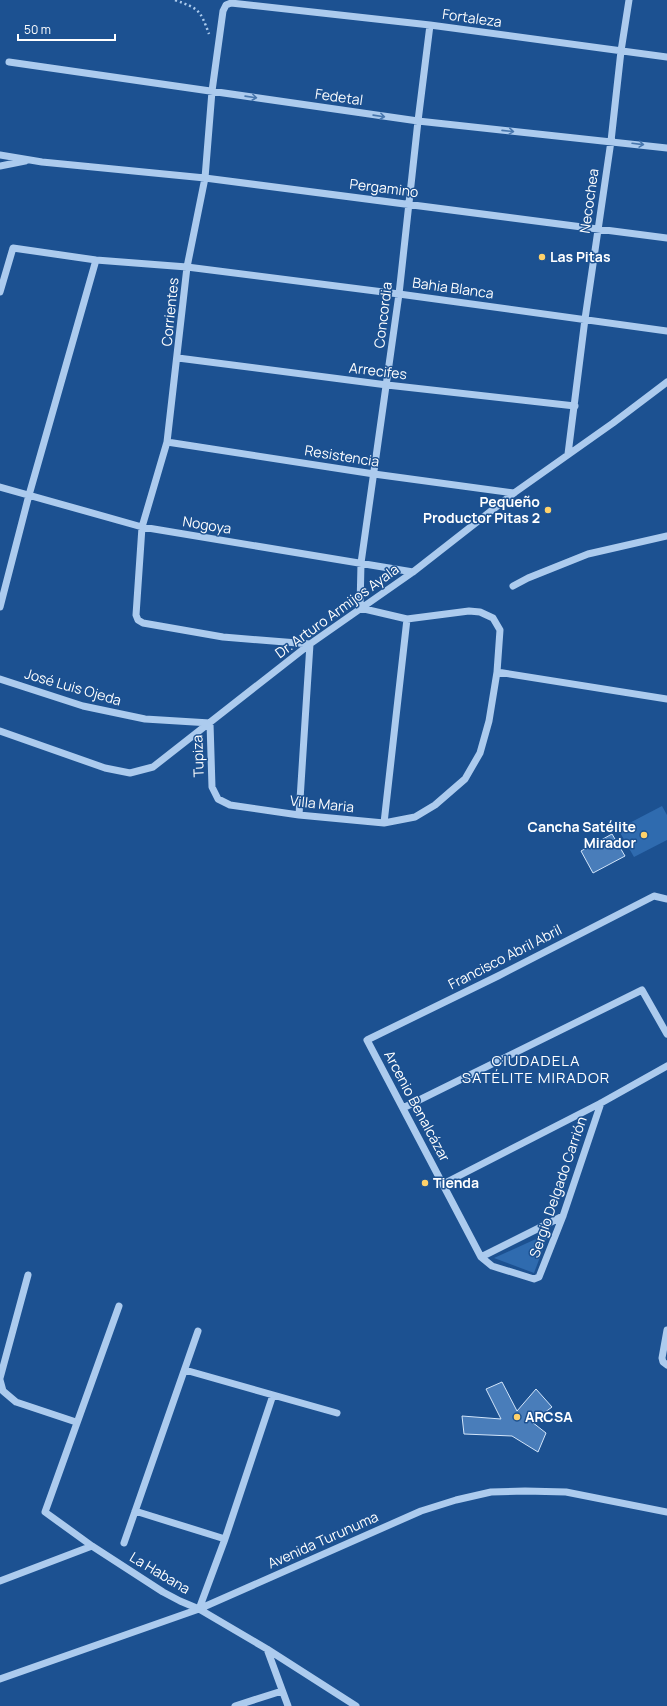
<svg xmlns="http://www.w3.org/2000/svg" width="667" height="1706" font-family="Manrope,sans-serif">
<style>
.green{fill:#2f6baf}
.building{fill:#497dba;stroke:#d2e5fa}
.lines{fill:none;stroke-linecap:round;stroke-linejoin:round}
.path{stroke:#accbee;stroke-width:2.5;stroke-dasharray:2 3;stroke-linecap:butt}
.minor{stroke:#accbee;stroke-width:7}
.oneway{stroke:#4776ad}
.poi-dot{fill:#fed16a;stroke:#1c5191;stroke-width:1.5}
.labels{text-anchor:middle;stroke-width:3;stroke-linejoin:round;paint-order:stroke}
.street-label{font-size:14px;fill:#fff;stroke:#1c5191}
.poi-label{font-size:14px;font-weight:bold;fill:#fff;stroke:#1c5191;text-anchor:start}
.neighbourhood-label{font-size:15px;letter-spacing:1px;fill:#fff;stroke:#1c5191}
</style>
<rect width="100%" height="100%" fill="#1c5191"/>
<path class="green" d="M662,806L667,815V840L634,857L618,829Z
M549,1233L534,1273L494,1258Z"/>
<path class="building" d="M612,834L625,856L593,873L581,851Z
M502,1382L517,1411L536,1389L552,1407L532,1422L546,1433L538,1452L512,1436L464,1434L462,1416L501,1419L486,1389Z"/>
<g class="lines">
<path class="path" d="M175,0C200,9 200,10 209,34"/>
<path class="minor" d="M9,62L418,121L667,148
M0,155L42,162L205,178L667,238
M0,166L25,161
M0,292L13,248L96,260L187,267L399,294L667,331
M178,358L387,385L575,406
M167,442L374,474L514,493
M568,454L585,319L611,141L621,51L629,0
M0,487L142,527L413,572
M513,586L528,578L588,554L667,536
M0,607L29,495L96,260
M497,672L667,699
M0,679L83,706L145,719L210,723L212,787L218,799L230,805L299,815L384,823L415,817L435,805L465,779L480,753L489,721L497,672L500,630L493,618L480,612L469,611L407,619L360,608L361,563L399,294L418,121L430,25
M0,731L105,768L130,773L153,767L310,644L413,572L514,493L613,423L667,382
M299,815L310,644L223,637L143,623L138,620L136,615L142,527L167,442L187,267L205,178L212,91L223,11L226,5L231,3L430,25L667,57
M384,823L407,619
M601,1103L563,1216L539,1277L534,1279L492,1266L481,1257L367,1040L498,976L654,896L667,899
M403,1108L642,990L667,1034
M443,1184L601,1103L667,1066
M481,1257L563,1216
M119,1306L45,1512L92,1546L163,1592L180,1601L199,1609L267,1649L356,1706
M667,1330L662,1358L663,1362L667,1365
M185,1370L337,1413
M0,1378L28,1275
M0,1380L3,1391L16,1402L76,1422
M135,1511L225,1539
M124,1543L198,1331
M0,1581L92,1546
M199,1609L225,1539L273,1395
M267,1649L288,1706
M0,1679L199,1609L421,1511L456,1500L491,1492L525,1491L566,1492L667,1512
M235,1706L282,1691"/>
</g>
<defs><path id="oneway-shaft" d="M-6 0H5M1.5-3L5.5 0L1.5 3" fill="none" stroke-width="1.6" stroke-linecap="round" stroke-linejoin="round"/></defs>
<g class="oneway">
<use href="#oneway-shaft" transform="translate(251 97) rotate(8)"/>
<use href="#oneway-shaft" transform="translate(379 116) rotate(8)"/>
<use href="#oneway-shaft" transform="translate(508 131) rotate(6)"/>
<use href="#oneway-shaft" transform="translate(638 144) rotate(7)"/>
</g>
<g class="poi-dot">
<circle cx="542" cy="257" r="4"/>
<circle cx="548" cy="510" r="4"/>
<circle cx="644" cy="835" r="4"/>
<circle cx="425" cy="1183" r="4"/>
<circle cx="517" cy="1417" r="4"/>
</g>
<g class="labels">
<g class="street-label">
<text transform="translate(472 18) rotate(8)" y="5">Fortaleza</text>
<text transform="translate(339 97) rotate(8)" y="5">Fedetal</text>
<text transform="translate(384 188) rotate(7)" y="5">Pergamino</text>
<text transform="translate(589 201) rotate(-82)" y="5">Necochea</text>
<text transform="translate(453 288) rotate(8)" y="5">Bahia Blanca</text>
<text transform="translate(170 312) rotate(-84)" y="5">Corrientes</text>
<text transform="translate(383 315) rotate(-83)" y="5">Concordia</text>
<text transform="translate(378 371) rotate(7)" y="5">Arrecifes</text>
<text transform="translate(342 456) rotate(9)" y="5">Resistencia</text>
<text transform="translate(207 525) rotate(9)" y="5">Nogoya</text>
<text transform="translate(337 611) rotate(-36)" y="5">Dr. Arturo Armijos Ayala</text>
<text transform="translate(73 687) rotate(16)" y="5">José Luis Ojeda</text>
<text transform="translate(198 756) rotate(-92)" y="5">Tupiza</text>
<text transform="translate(322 804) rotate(6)" y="5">Villa Maria</text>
<text transform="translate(505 957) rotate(-27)" y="5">Francisco Abril Abril</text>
<text transform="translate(417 1106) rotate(62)" y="5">Arcenio Benalcázar</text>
<text transform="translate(558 1187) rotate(-71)" y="5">Sergio Delgado Carrión</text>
<text transform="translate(323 1540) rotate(-24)" y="5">Avenida Turunuma</text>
<text transform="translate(160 1573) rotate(31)" y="5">La Habana</text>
</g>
<g class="poi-label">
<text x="550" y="262">Las Pitas</text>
<text x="540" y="507" text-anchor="end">Pequeño<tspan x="540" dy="16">Productor Pitas 2</tspan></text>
<text x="636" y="832" text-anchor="end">Cancha Satélite<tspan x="636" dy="16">Mirador</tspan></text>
<text x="433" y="1188">Tienda</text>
<text x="525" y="1422">ARCSA</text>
</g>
<g class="neighbourhood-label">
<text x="536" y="1066">CIUDADELA<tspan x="536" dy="17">SATÉLITE MIRADOR</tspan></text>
</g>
</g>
<path d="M18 34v6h97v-6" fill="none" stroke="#ffffff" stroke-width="2"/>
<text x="24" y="34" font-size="12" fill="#ffffff" stroke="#1c5191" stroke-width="3" paint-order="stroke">50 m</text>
</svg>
